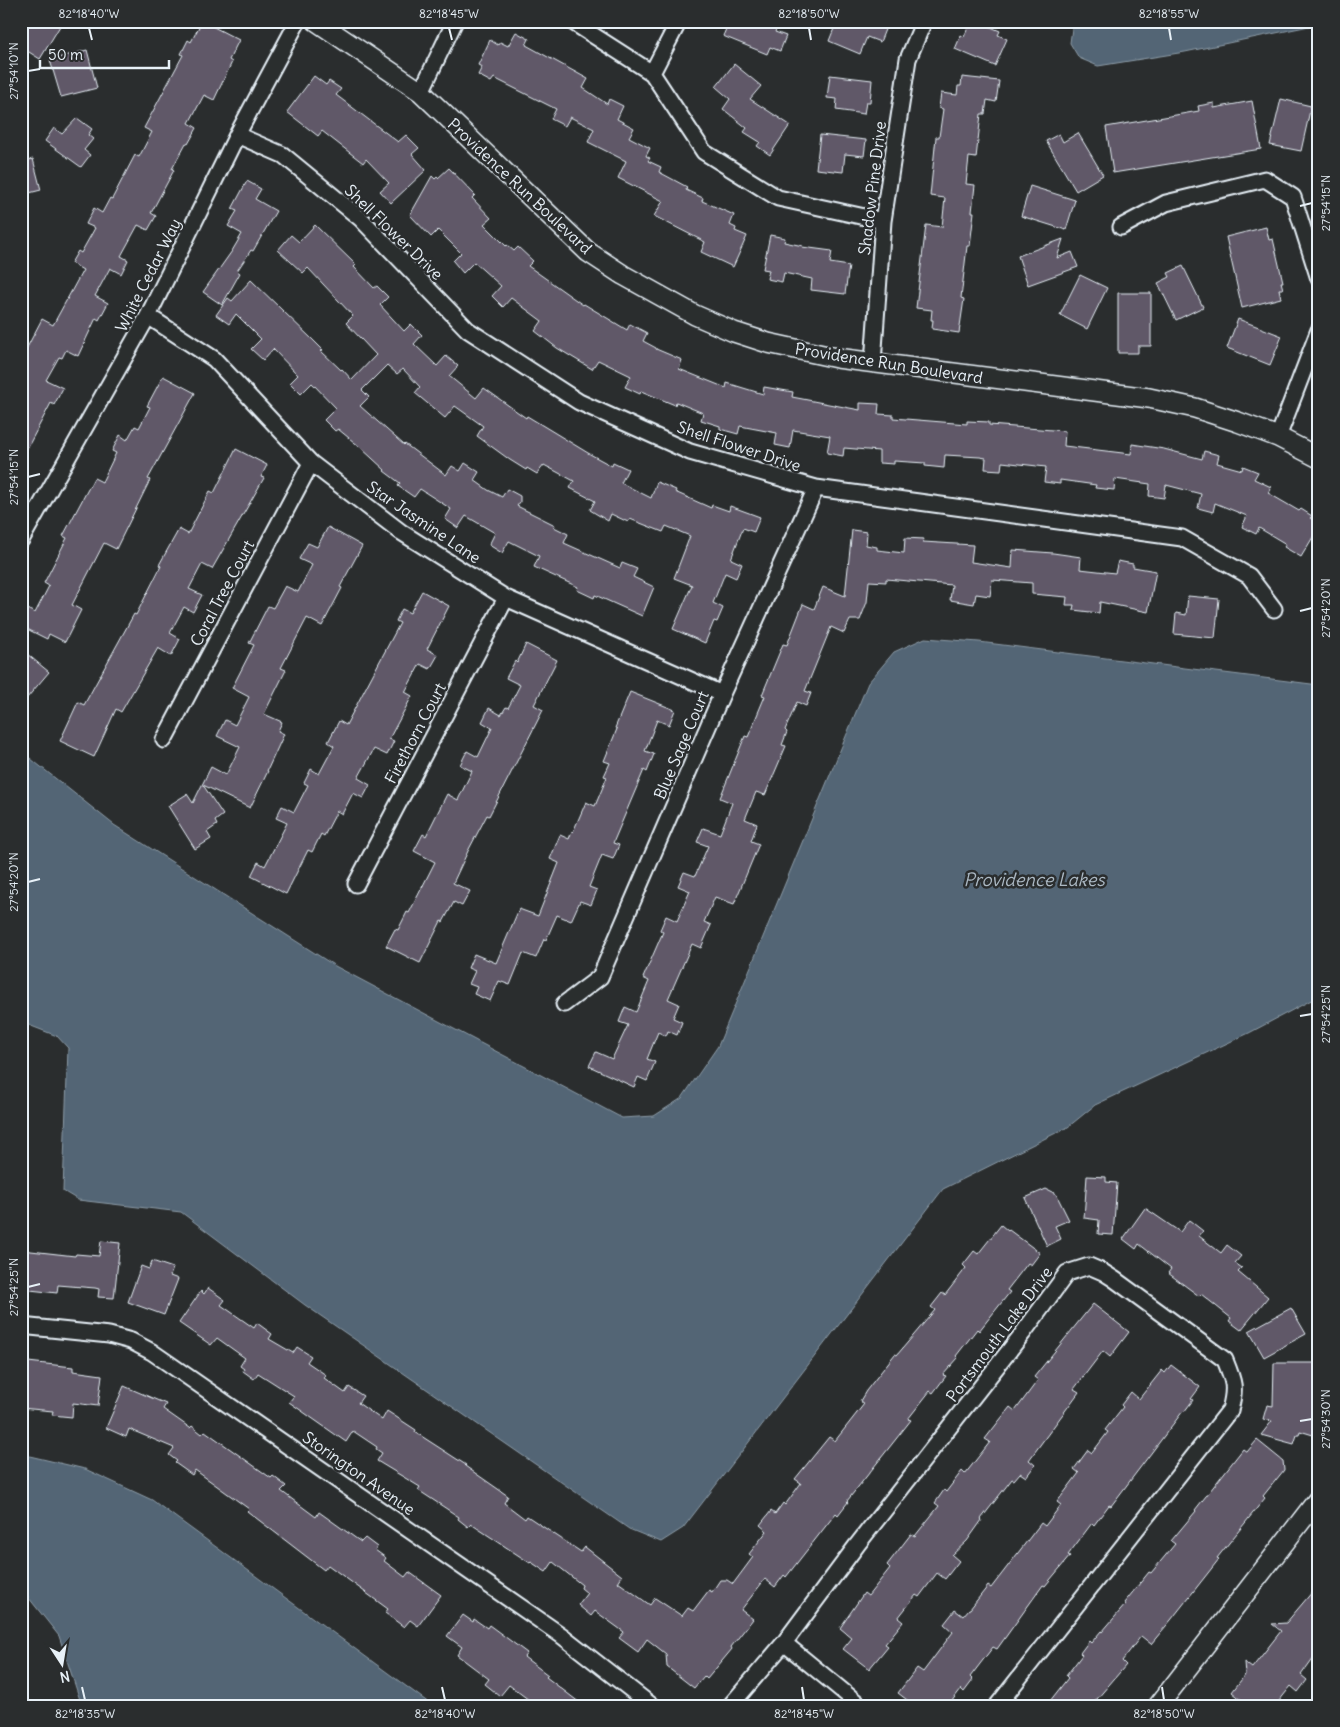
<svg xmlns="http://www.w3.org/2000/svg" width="1340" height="1727" font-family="Delius,sans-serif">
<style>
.water{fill:#526575;stroke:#8e9da9}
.building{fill:#615868;stroke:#e8f1f8}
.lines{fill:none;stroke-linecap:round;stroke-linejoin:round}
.minor-casing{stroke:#e8f1f8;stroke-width:19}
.tertiary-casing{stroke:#e8f1f8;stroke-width:22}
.minor{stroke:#2a2d2e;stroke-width:15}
.tertiary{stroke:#2a2d2e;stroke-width:19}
.ticks{fill:none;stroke:#e8f1f8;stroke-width:2}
.labels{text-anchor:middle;stroke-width:5;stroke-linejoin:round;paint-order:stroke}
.street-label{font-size:16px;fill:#e8f1f8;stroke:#2a2d2e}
.water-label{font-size:18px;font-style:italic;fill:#acb9c4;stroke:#2a2d2e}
.neatline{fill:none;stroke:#e8f1f8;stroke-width:2}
.ticks-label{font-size:12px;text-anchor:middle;fill:#e8f1f8}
</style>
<rect width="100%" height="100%" fill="#2a2d2e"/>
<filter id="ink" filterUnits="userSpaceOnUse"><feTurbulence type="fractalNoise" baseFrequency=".02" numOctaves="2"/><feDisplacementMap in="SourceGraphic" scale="10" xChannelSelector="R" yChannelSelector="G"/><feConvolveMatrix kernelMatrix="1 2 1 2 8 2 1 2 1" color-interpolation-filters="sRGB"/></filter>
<g filter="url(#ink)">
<path class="water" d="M1073,21H1319V24L1185,52L1098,66L1079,58L1070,43Z
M925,638L979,642L1319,685V996L1249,1033L1095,1105L1068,1127L943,1189L683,1528L661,1542L629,1529L305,1305L181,1212L78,1200L63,1191L68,1048L57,1036L21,1022V751L114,825L335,966L622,1118L654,1116L682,1098L718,1046L868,683L894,652Z
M21,1454L85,1469L152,1500L433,1706H82L59,1636L21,1588Z"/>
<path class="building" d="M21,21H63L40,59L21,47Z
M202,21L239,40L229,60L232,62L214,100L204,95L189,123L197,128L188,144L186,143L172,169L174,170L151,213L156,216L148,230L138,225L121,256L128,260L121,274L110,268L95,296L108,303L99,320L96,318L78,356L66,350L62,358L59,357L46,380L63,388L54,405L51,403L21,460V359L42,319L53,325L83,270L71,263L78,251L81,253L95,228L86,224L94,208L102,213L110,198L112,199L135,155L139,157L152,132L144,128L183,55L181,54L188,40L191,42Z
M747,21H780L775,32L786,36L780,51L770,47L767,54L723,36L729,22L744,28Z
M837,21H872L886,27L880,42L867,37L860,54L829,41Z
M971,21H977L1000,31L998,35L1007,39L995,66L955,49L961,35L964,37Z
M516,32L529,39L526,45L588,79L583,88L607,104L609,99L623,106L617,119L634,128L629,137L650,148L646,156L650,158L648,161L661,167L659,172L687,187L686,190L703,198L702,201L734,215L730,225L736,228L735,231L747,236L733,267L701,252L705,242L654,216L663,201L618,178L626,161L588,142L594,129L570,117L565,126L551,119L556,109L494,78L491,82L478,75L482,67L478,65L490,40L498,45L500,42L508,46Z
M87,50L97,88L61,97L50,60Z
M734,64L761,86L750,99L790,125L770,155L757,146L760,142L744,132L747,128L723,109L730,99L716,87Z
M830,75L872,80L870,102H866L864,114L836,110L837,99L827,98Z
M314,76L326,85L329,81L341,89L336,95L398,142L406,135L419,148L412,154L426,170L391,203L380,191L389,183L366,159L363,163L322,131L318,136L287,112Z
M962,77L999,81L996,102L987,100L985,114H981L976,158L969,157L966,184L975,185L972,212H974L970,246H967L961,298L964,299L959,333L932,329L933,320H931L932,310L916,308L926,225L942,227L945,198L930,196L936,137H939L943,109L939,108L941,93L957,95L958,86H961Z
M1281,99L1311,106L1301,151L1270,145Z
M1252,101L1261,149L1113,173L1106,127L1199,111L1198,106L1214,103V108Z
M77,118L92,129L88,135L93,139L84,150L90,155L81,167L45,141L54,128L62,134Z
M1078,133L1103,175L1076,191L1046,141L1059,134L1063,142Z
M820,135L866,140L864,156L845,154L843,172L816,169Z
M33,159L41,190L21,195V162Z
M449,168L475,195L472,198L491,218L484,224L506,246L507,245L514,251L518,247L533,261L528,266L583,305L584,304L627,330L630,324L647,333L643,341L656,348V349L682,360L679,369L726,388L727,383L763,394L764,387L793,392L792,397L860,410V403L879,404L878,414L893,415V418L967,424V421L989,422V425L1065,431L1064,446L1131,454L1132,444L1164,449L1202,459L1204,451L1219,455L1217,463L1242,470L1243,466L1258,472L1254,479L1271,487L1268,493L1299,511L1301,509L1312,516L1310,518L1319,524V527L1301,557L1284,547L1286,544L1259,528L1256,534L1242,527L1247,516L1215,503L1213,512L1198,508L1201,494L1166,485L1164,498L1149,496L1150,484L1115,479L1114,490L1095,488L1096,485L1060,480V484L1044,482L1046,467L1002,462L1001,470L985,469L986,458L980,457L945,455L944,468L925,466V463L894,461V464L879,463V451L844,448L843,456L827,453L830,436L793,430L790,448L775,445L777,433L740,426L738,434L720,429V426L701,420L703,413L676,402L675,405L641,391L640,394L625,387L631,376L598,360L592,369L557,348L535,331L542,321L511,298L503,307L492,296L501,286L474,262L463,273L453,261L461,253L438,230L431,237L410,215L432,176L435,179L437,177L438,178Z
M247,181L261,189L255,199L276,211L253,251L251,250L237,271L240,273L222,305L203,292L232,251L242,234L228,226L237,211L232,209Z
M1030,186L1075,200L1066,230L1021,216Z
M315,225L356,265L354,267L374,288L377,286L388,297L380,305L404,331L411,324L422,335L414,344L437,366L446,356L458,366L449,376L476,398L484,388L526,418L527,416L588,453L612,466L613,462L628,469L621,483L651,498L657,482L676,490L675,492L711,508L712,505L729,511L730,506L760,517L754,532L743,528L731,559L742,564L736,578L725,573L713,603L723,608L717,622L714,621L705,643L673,629L692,585L674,578L690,536L666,526L663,532L630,519L628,522L611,514L608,521L590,510L595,501L570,488L574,481L544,465L537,474L527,468L526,470L510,460L477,436L483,426L455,406L445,418L415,393L420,387L403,369L397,374L387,365L362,390L369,397L360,406L404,445L405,444L446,475L452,466L460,471L465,463L479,472L474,480L488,490L502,497L507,489L520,496V502L517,506L555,525L554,527L568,534L564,543L620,568L622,563L637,569L633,577L654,587L642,616L595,595L594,598L577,590L578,587L534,567L539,556L509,541L502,553L489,545L495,533L466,516L458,528L445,519L451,509L420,489L414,497L398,486L400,483L384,471L385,470L360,447L338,429L335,431L324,420L336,408L312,383L301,394L290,383L298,375L273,349L263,360L251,349L261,339L236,314L229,324L216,315L228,298L232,301L251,280L313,340L323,350L321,351L341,370L342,369L352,380L376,355L346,323L353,316L308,268L303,273L278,250L291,235L299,242Z
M1266,227L1269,240L1273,239L1283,282H1281L1283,289H1279L1281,298L1242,308L1226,237Z
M770,235L785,238L784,242L803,246L802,247L832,251L830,263L849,266L845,294L811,290L812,279L784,273L782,282L767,279L769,270L763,269Z
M1063,239L1057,258L1072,252L1078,267L1028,285L1018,256Z
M1183,266L1203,307L1176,320L1158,283L1170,277L1168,273Z
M1080,275L1107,288L1087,329L1060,315Z
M1118,293H1151V346H1138V353H1118Z
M1238,319L1282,336L1270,365L1227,348Z
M163,376L195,393L148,479L150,480L116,549L104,543L72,605L81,610L65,642L49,634L47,639L21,626V606L35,613L49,586L44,583L67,538L63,536L94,478L102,482L116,453L112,451L120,435L127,440L135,426L139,428L150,407L147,406Z
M236,449L267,465L261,477L264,478L212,569L202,564L189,589L202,595L193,612L184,607L170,633L180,639L171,656L158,648L121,712L116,709L94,757L60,741L78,702L84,705L134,614L136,615L161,566L159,565L179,529L188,534L210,491L214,493Z
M328,527L362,546L340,587L342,588L322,626L307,618L281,668L286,670L264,714L282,722L278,731L284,734L267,771H268L250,808L203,785L223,815L215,821L217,825L207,832L211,839L195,849L168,806L187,794L193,803L211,767L226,775L240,747L217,736L225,720L235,725L249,697L232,688L254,645L249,643L268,606L273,608L285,586L298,592L312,565L299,559L308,543L317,547Z
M852,530L867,532L866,545L877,547V550L904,553L905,538L924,539L923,542L973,545L971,562L1012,568L1013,550L1053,553L1081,557L1080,569L1115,573L1118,561L1133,564V567L1156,571L1148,612L1100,602L1099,613L1073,610L1074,605H1066L1067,597L1032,594V583L992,580L990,596L976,594L974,604L950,600L952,585L886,579V582L869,581L867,602L860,620H850L844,633L831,627L805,691L811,693L806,706L797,702L785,730L787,732L782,745L786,746L765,795L756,792L745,819L757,824L751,841L759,844L734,904L715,897L704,922L711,925L701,948L692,944L668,999L679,1004L673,1018L682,1022L677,1035L668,1031L666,1036L658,1032L647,1059L655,1062L647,1081L638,1077L634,1087L589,1066L596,1052L612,1059L628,1025L619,1022L625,1007L636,1012L649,981L643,978L663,932L660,930L666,916L677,921L690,891L678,886L684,872L695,876L708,846L697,842L703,828L720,834L732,803L720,798L745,736L748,737L765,696L762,695L783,644L787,645L803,604L814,609L823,587L845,596Z
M422,591L449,606L427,649L438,655L430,669L420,664L405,692L412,696L389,739L394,741L387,755L374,749L358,778L370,785L363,798L353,793L342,814L337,811L324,836L321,834L312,852L308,850L286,894L251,876L258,862L265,866L287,823L276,818L282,806L294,812L308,785L304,783L311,769L319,774L334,746L328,742L339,721L346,725L400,623L396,621L402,609L410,613Z
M1188,596L1219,599L1215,638L1174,634L1176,613L1186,615Z
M526,644L557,660L534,705L543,710L489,816L487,815L468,851L453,883L470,891L462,906L454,902L443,922L441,921L420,963L386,946L395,929L398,930L407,912L409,913L435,862L414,851L423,834L426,836L447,794L458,800L472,771L460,765L467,751L478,757L492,728L482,722L489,708L501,715L506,707L508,708L520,685L506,678L515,661L517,663Z
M21,649L49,672L21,705Z
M630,692L675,710L669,725L657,720L645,751L654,754L647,772L644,770L613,843L619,845L613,859L602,855L589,887L597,890L591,905L580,901L571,921L557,915L546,940L544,939L536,958L523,953L510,985L499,981L490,1001L474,994L477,987L469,984L475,971L468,968L474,954L496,963L519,909L538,916L559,863L550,859L560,835L569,839L572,831L573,832L586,802L595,806L607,777L604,776L610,763L604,761L617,729L615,728Z
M1087,1176L1106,1177V1182L1117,1183L1113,1235L1098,1234L1099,1220L1084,1218Z
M1046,1189L1056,1194L1069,1220L1055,1226L1061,1239L1047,1246L1025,1198Z
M1145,1208L1180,1232L1189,1220L1203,1231L1199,1236L1221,1253L1227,1245L1241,1256L1235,1263L1242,1268L1238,1272L1268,1297L1241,1330L1229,1321L1231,1318L1201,1294L1199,1296L1168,1273L1171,1269L1139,1244L1136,1249L1123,1239Z
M1001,1225L1008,1231L1009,1230L1040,1253L1031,1265L1028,1263L1007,1290L1010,1292L979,1331L977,1329L956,1356L958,1358L943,1375L946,1376L933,1393L930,1391L908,1419L911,1420L847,1501L848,1502L838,1515L836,1513L786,1577L784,1575L775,1587L765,1579L741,1610L753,1619L731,1647L732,1649L707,1679L704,1676L694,1688L667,1667L666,1654L647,1639L638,1652L619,1638L624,1632L595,1611L591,1616L578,1605L587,1593L581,1588L582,1585L553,1562L546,1572L531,1562L530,1563L471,1524L468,1527L458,1519L459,1517L418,1490L420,1487L377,1461L382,1453L376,1449L377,1447L353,1431L346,1442L289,1402L294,1396L258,1373L254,1379L243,1371L244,1369L240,1366L245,1358L217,1338L211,1345L179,1323L201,1291L204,1294L208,1288L225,1300L221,1305L254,1328L257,1323L272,1334L269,1339L293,1353L297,1347L311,1356L307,1362L326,1375L324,1378L345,1393L349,1387L363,1396L358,1403L382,1420L387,1411L416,1430L415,1432L466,1465L465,1466L508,1496L504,1503L525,1519L527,1516L581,1552L585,1547L622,1576L618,1582L650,1605L655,1598L682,1616L688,1608L693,1611L709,1590L712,1592L720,1580H727L733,1584L753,1557L749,1554L767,1531L760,1525L771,1511L775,1514L783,1503L785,1505L801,1483L795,1479L829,1437L835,1441L864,1404L860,1401L866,1391L895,1354L897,1355L935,1310L931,1307L942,1293L945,1295L966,1268L963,1265L974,1251L978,1254Z
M101,1241L120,1243L114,1298L98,1297L99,1289L95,1288L58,1285L57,1293L21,1289L22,1250L75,1256L76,1254L99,1256Z
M152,1261L173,1268L170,1276L178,1279L164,1315L128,1302L141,1266L149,1269Z
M1093,1304L1129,1332L1110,1357L1103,1351L1074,1389L1079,1392L1029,1460L1035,1465L1026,1477L1020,1473L1014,1480L1012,1479L981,1519L982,1520L967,1541L952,1555L959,1561L945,1579L937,1573L919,1597L916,1595L898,1618L903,1622L885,1644L888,1646L869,1669L843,1649L852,1638L840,1628L864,1593L868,1596L890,1568L887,1565L911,1534L915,1536L939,1506L935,1503L944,1490L946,1492L962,1471L965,1474L990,1442L985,1439L1010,1407L1015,1411L1038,1380L1034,1377Z
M1291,1308L1306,1334L1264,1357L1249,1331Z
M28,1362L73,1367V1371L102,1375L98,1406L73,1403L72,1417L52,1415L53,1411L21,1408V1363H28Z
M1274,1363H1319V1411L1313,1435L1300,1431L1299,1435H1297L1294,1444L1261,1435L1272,1421L1263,1419L1267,1405L1273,1406Z
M1171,1365L1200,1387L1191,1399L1193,1400L1184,1412L1183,1411L1111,1506L1109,1505L1094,1525L1092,1523L1068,1555L1070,1556L1045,1586L1043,1585L997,1649L993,1647L970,1677L973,1680L964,1692L961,1689L948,1706H915L898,1693L917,1668L923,1672L953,1632L944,1624L955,1610L963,1616L969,1609H970L988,1586L991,1588L1041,1523L1045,1526L1061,1505L1057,1502L1079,1473L1074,1469L1088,1450L1092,1453L1108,1432L1105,1430L1123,1407L1121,1405L1131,1392L1139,1399L1162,1370L1165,1373Z
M124,1386L166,1404L163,1409L190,1428L192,1426L202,1434L205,1431L271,1478L273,1476L286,1486L281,1491L316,1517L319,1512L361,1542L365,1538L377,1547L375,1550L386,1558L384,1561L405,1577L409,1572L441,1595L418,1626L410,1620L404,1627L385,1613L388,1609L328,1565L324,1570L247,1511L249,1509L195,1470L192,1475L175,1463L177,1461L169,1455L174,1448L129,1429L126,1437L106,1428Z
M1257,1440L1283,1461L1284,1470L1263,1496L1265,1498L1217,1558L1219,1559L1171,1620L1151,1644L1141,1636L1122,1661L1126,1665L1091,1706H1046L1068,1678L1066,1676L1082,1655L1080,1653L1089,1641L1091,1643L1101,1631L1102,1632L1126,1604L1124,1603L1149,1572L1151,1573L1175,1544L1171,1541L1196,1511L1195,1510L1243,1449L1247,1452Z
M1319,1584V1650L1301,1675L1307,1680L1298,1692L1291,1686L1275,1706H1249L1232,1692L1245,1675L1244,1662L1252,1668L1281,1631L1272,1624L1286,1623Z
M463,1615L473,1622L474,1619L487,1628L489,1625L527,1653L524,1657L548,1675L546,1677L584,1706H537L509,1685L500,1696L485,1684L489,1679L457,1655L462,1647L447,1636Z"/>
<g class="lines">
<g class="minor-casing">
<path id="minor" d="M571,21L652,73L704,152L778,198L883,221
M652,73L679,21
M421,92L455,21
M237,135L283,155L361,219L468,330L579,402L690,452L816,488L1182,538L1249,576L1274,609
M1121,227L1166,203L1265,179L1293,197L1319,279
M148,316L214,359L311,463L401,532L506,598L722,694
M873,363L883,221L908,59L924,21
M1278,437L1319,330
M21,540L148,316L237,135L298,21
M164,740L311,463
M356,884L506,598
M564,1004L600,977L722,694L816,488
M21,1326L109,1335L131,1341L152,1352L561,1635L652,1706
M730,1706L784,1643
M861,1706L784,1643L857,1545L1023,1333L1067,1273L1089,1266L1103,1272L1114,1279L1225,1360C1234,1382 1236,1387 1230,1410L997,1706"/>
</g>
<g class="tertiary-casing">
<path id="tertiary" d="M316,21L421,92L588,252L623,275L695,315L734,332L768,343L837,358L1149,398L1195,408L1238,422L1278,437L1319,458
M1158,1706L1319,1498"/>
</g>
<use href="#minor" class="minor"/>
<use href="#tertiary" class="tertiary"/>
</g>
</g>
<path class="ticks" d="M89,28L92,40M449,28L452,40M809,28L811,40M1169,28L1171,40M28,71L40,69M1300,206L1312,203M28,477L40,474M1300,611L1312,608M28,882L40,879M1300,1016L1312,1014M28,1287L40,1284M1300,1421L1312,1419M82,1687L85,1700M442,1687L445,1700M802,1687L804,1700M1162,1687L1164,1700"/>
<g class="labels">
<g class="street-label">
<text transform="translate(520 186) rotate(43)" y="6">Providence Run Boulevard</text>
<text transform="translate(872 188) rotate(-83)" y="6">Shadow Pine Drive</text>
<text transform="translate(394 232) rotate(44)" y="6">Shell Flower Drive</text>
<text transform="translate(148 275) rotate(-63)" y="6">White Cedar Way</text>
<text transform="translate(889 363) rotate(9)" y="6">Providence Run Boulevard</text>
<text transform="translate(739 446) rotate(18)" y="6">Shell Flower Drive</text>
<text transform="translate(424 522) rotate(34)" y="6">Star Jasmine Lane</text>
<text transform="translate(222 593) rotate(-62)" y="6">Coral Tree Court</text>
<text transform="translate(415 733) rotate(-62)" y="6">Firethorn Court</text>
<text transform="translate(681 745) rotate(-67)" y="6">Blue Sage Court</text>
<text transform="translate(999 1334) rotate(-53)" y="6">Portsmouth Lake Drive</text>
<text transform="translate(359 1473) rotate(35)" y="6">Storington Avenue</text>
</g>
<g class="water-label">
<text x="1034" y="886">Providence Lakes</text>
</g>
</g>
<rect width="1340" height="1727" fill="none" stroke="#2a2d2e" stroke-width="55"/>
<g transform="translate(62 1664) rotate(168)" stroke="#2a2d2e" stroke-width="4" paint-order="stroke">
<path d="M0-4L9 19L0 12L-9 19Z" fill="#e8f1f8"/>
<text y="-8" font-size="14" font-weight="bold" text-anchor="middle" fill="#e8f1f8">N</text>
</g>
<path d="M40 60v8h129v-8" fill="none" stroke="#e8f1f8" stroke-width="2.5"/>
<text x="48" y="60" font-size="15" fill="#e8f1f8" stroke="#2a2d2e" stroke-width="4" paint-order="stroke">50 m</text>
<rect x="28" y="28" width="1284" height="1672" class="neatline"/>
<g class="ticks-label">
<text x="89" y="18">82°18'40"W</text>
<text x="449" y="18">82°18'45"W</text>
<text x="809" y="18">82°18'50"W</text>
<text x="1169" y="18">82°18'55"W</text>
<text transform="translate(14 71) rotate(-90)" y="4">27°54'10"N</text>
<text transform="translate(1326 203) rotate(-90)" y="4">27°54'15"N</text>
<text transform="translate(14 477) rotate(-90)" y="4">27°54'15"N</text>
<text transform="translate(1326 608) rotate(-90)" y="4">27°54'20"N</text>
<text transform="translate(14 882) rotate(-90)" y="4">27°54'20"N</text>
<text transform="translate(1326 1014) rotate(-90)" y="4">27°54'25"N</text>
<text transform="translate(14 1287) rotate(-90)" y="4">27°54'25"N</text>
<text transform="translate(1326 1419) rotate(-90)" y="4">27°54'30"N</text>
<text x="85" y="1718">82°18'35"W</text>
<text x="445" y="1718">82°18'40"W</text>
<text x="804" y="1718">82°18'45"W</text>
<text x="1164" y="1718">82°18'50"W</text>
</g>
</svg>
